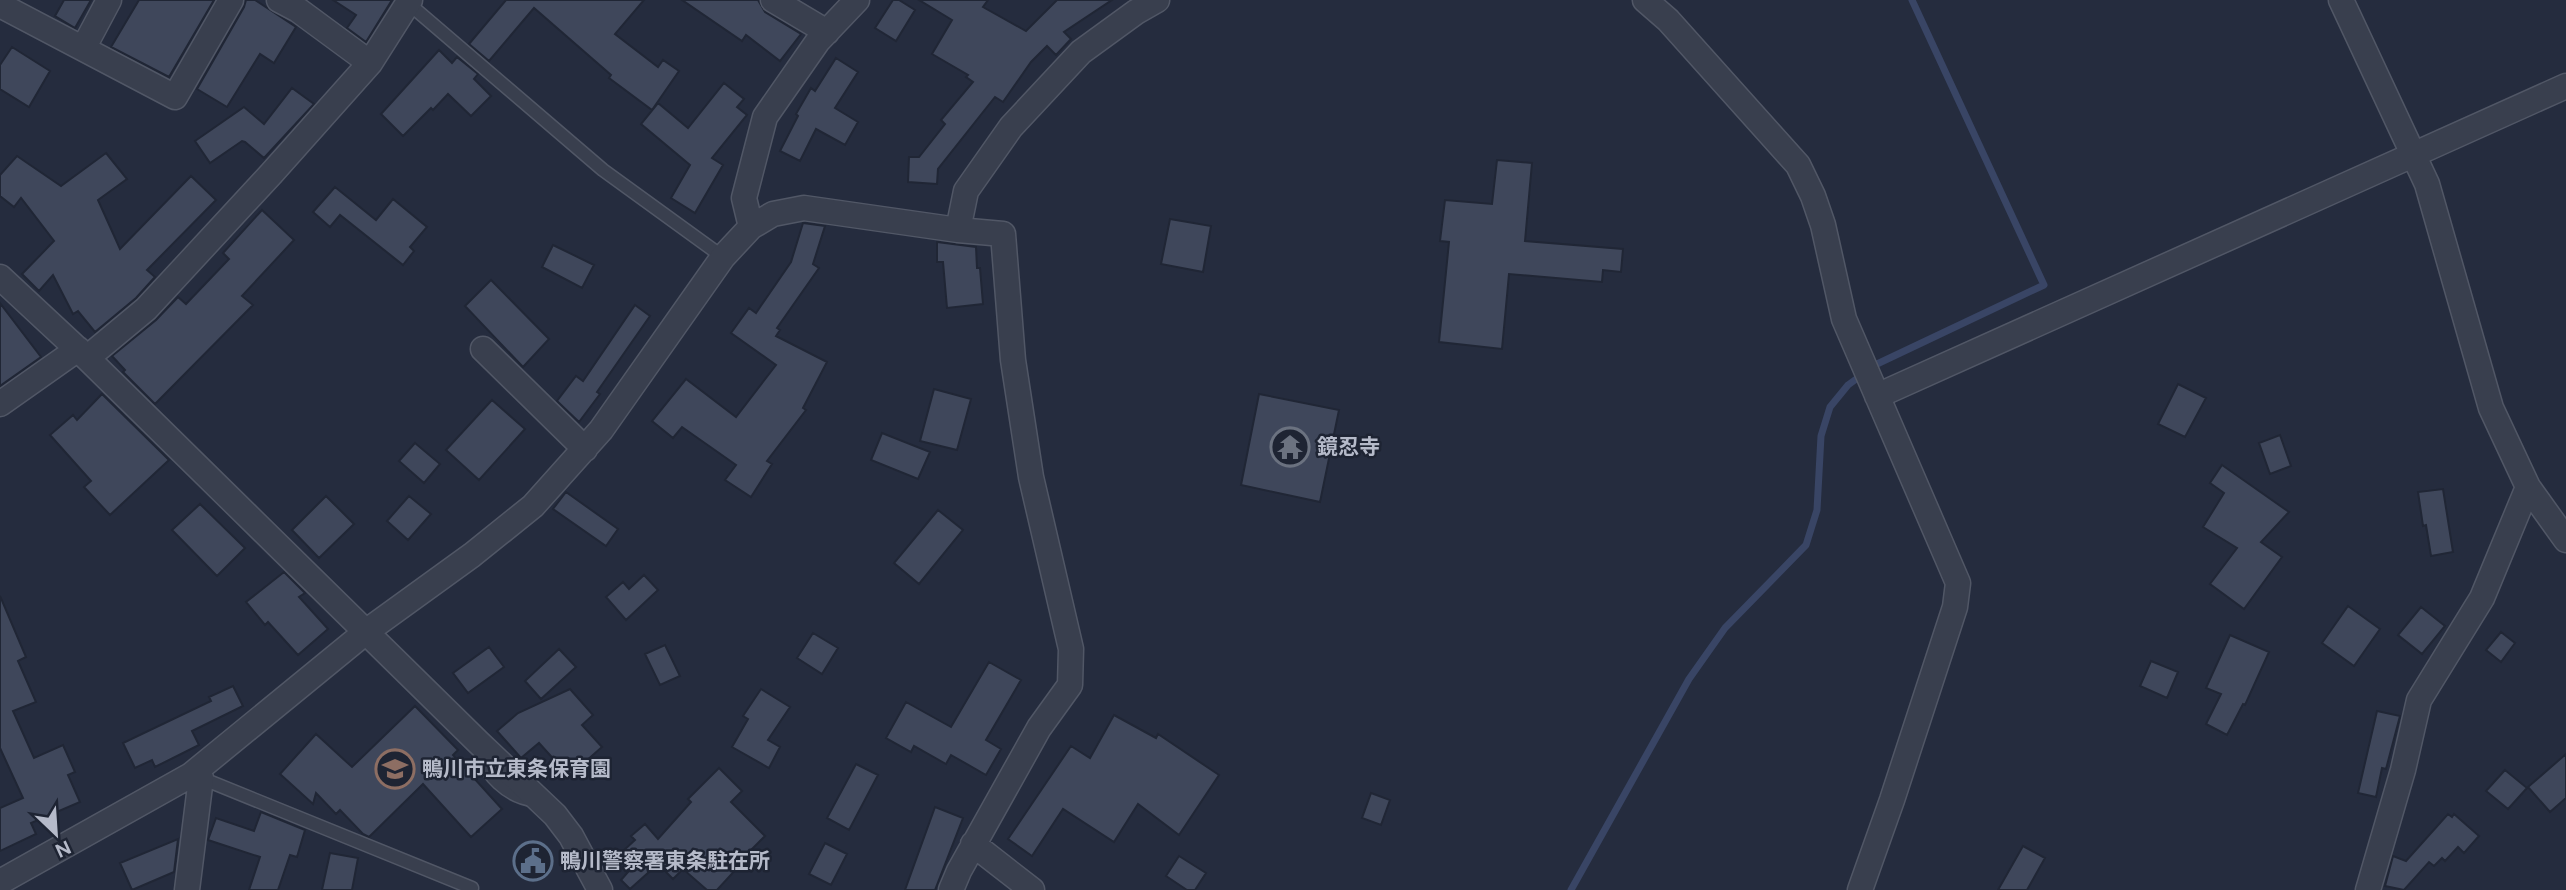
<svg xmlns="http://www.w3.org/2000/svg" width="2566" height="890" font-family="Figtree,'Noto Sans JP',sans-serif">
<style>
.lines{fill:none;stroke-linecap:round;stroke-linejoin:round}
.stream{stroke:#394565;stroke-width:7}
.building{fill:#3f475b;stroke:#202635;stroke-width:2}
.service-casing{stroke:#515766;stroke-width:15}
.minor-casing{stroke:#515766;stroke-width:27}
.service{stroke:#393f4e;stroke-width:12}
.minor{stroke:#393f4e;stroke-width:24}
.labels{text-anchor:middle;stroke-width:5;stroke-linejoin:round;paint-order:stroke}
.poi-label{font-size:21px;font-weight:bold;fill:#b5bac9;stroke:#1e2433;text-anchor:start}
</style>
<rect width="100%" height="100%" fill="#252c3e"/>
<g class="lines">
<path class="stream" d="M1571,890L1689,679L1725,628L1806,545L1817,510L1821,436L1830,407L1848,385L1877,364L2044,285L1912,0"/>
</g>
<path class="building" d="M64,0H91L75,28L55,16Z
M139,0H214L169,77L111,47Z
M246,0H255L296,27L274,63L260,54L227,107L197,89L244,7Z
M333,0H392L366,42L347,28L356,15Z
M506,0H644L615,34L658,67L663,60L679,71L652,110L609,78L611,75L534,8L489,61L469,44Z
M682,0H758L765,12L801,34L780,61L746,35L742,41Z
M893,0H899L915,10L896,41L875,28Z
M919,0H988L983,7L1026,31L1057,0H1112L1064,32L1071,39L1056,55L1047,46L1031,62L1003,102L995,97L938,169L937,184L908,182L909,157H919L945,124L941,120L973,82L966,77L968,75L932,54L952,20Z
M12,47L50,71L29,107L0,89V65Z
M439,50L452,63L457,57L478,74L474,79L491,96L471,116L448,94L433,110L431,108L403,136L381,114Z
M836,58L858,72L835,108L858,122L845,145L816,129L800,161L780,151L798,116L796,114L811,88L815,91Z
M724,83L744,99L737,107L747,115L712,158L723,165L695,213L671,198L690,165L641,124L658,103L688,128Z
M292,88L314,104L264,158L245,142L242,141L210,163L195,141L244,107L264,124Z
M106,153L127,179L98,200L120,249L191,176L216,200L147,270L155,277L136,298L95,332L78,311L73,314L53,275L39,291L22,274L54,241L21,198L14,207L0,196V175L17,156L61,186Z
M1497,160L1532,163L1525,241L1623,249L1621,272L1603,270L1602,282L1509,274L1502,349L1439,342L1449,242L1440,241L1445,200L1492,204Z
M335,187L376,220L393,199L427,227L410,247L414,251L403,265L340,215L330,227L313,212Z
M262,210L294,240L242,296L253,305L155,404L123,372L125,370L112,356L156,320L178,297L186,304L229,259L223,253Z
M1170,219L1211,226L1203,272L1161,264Z
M803,223L825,226L813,264L819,268L777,328L780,330L776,336L827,362L803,408L806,410L767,461L772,464L751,497L725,480L736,465L682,427L673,438L652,421L686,379L736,417L776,365L731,333L749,308L756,313L791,262Z
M937,242L976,247L977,268H980L983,304L947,308L943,262H937Z
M553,245L594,265L582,288L542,267Z
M491,280L549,339L523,367L465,306Z
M0,303L41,357L0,386Z
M635,305L650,316L597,392L600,394L579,422L557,401L576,376L583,381Z
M2178,384L2206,398L2185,437L2158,424Z
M934,389L971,399L957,450L920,441Z
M102,394L169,460L110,515L84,487L91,481L50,435L73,415L77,420Z
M1259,394L1339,410L1320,502L1241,485Z
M492,400L525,429L479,480L446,450Z
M882,433L930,452L918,479L871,460Z
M2280,435L2291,466L2270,474L2259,443Z
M415,443L440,464L424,483L399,461Z
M2222,465L2289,512L2261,542L2282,557L2244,609L2210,584L2237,548L2203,527L2224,493L2210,483Z
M2443,489L2453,552L2431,556L2426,525L2423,526L2418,492Z
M566,492L618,529L606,546L553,509Z
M326,496L354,524L319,558L292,530Z
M409,496L431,514L408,540L387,521Z
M200,504L245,548L217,576L172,530Z
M938,510L963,530L919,584L894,563Z
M284,572L305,593L299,597L328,629L298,655L268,622L265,625L246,602Z
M644,575L658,590L626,620L606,597L623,582L629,589Z
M0,596L26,657L18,661L36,702L13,711L34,758L63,745L75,772L68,775L80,802L31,823L36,834L0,851V808L23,798L0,748Z
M2348,606L2380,629L2354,666L2322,643Z
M2421,607L2445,626L2422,654L2398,635Z
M2501,632L2515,643L2501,662L2486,650Z
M813,633L838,648L822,674L797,658Z
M2230,635L2269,652L2245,705L2243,704L2227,735L2206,724L2221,694L2206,688Z
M665,645L680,676L660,685L645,654Z
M489,647L504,667L468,693L453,673Z
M559,649L576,667L541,699L525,681Z
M2151,661L2178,672L2167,698L2140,686Z
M989,662L1021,680L986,740L1001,749L986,775L951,755L946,764L914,746L911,752L886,738L906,702L951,727Z
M233,686L243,706L192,731L199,745L155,767L152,760L135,768L123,743L211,701L209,697Z
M570,689L593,715L582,725L602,747L569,776L539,743L521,758L497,731L518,713Z
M761,689L790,707L768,740L780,747L769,768L732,747L748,719L743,716Z
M415,706L458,750L453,755L502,809L471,837L423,784L369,837L363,834L340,810L336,814L316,793L313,804L280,774L316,734L352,767Z
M2377,711L2400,716L2386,769L2382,768L2376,797L2358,793Z
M1114,715L1156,738L1158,734L1219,775L1179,835L1138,804L1114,842L1063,809L1032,856L1008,839L1071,746L1090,758Z
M2566,754V798L2550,812L2528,787Z
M856,764L878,775L849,830L827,818Z
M719,768L742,791L731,802L765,836L737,864L740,865L717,890H707L683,869L673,879L658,864L630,889L621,880L635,864L623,851L635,840L631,836L645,824L658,839L691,802L688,799Z
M2505,770L2527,788L2508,809L2486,791Z
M1371,793L1390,800L1381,825L1362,818Z
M935,807L963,818L935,890H905Z
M261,812L305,830L297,857L290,855L278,890H249L260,857L208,840L216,818L254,831Z
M2448,814L2452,817L2454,814L2479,836L2464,853L2458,847L2445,861L2442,858L2434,866L2429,862L2404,890L2385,886L2393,856L2406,861Z
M178,839L174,872L132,890L120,863Z
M825,843L847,854L831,885L809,874Z
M2023,846L2045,858L2027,890H1998Z
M330,853L358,858L352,890H322Z
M1179,856L1206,873L1195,890H1187L1166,876Z"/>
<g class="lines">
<g class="service-casing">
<path id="service" d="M408,3L603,170L723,257
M479,749C484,775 508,797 533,800
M201,778L472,888"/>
</g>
<g class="minor-casing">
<path id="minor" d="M279,0L298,10L370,63
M773,0L827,32
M1645,0L1668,20L1798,165L1813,196L1823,225L1844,319L1958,583L1955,607L1892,800L1860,890
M2341,0L2427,184L2491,408L2528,487L2566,540
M0,5L175,97L231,0
M84,47L109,0
M751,227L744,198L765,117L818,41L857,0
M958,230L966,191L1011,127L1081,52L1136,12L1157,0
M0,277L87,358L478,742L555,815L571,836L600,890
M483,349L585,449
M87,358L146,309L271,174L370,63L410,0
M1877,396L2566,86
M0,404L78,349
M973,844L1032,890
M0,882L191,775L367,631L472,555L533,506L601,430L723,257L751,227L773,214L804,208L958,230L1003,234L1013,360L1031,477L1071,649L1070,685L1039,728L959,871L951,890
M187,890L201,778L191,775
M2368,890L2403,770L2419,700L2482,598L2528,487"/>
</g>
<use href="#service" class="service"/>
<use href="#minor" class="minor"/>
</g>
<defs>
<g id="temple-ring" transform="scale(2.0125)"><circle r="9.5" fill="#1e2433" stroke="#6b7280" stroke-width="1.5"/><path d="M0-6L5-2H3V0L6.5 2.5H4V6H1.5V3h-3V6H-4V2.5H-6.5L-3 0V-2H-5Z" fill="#6b7280"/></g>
<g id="school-ring" transform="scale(2.0125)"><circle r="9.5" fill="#1e2433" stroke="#8d6e63" stroke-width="1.5"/><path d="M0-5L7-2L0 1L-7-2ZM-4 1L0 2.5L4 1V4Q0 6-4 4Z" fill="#8d6e63"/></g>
<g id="civic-ring" transform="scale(2.0125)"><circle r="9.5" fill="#1e2433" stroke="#5c6f8a" stroke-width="1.5"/><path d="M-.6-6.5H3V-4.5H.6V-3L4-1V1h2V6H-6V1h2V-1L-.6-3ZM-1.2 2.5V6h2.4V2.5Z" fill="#5c6f8a"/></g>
</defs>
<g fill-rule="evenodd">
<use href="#temple-ring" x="1290" y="447"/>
<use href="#school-ring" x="395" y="769"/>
<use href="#civic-ring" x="533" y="861"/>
</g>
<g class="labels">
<g class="poi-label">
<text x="1317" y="454">鏡忍寺</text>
<text x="422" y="776">鴨川市立東条保育園</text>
<text x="560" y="868">鴨川警察署東条駐在所</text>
</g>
</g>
<g transform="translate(56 834) rotate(155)" stroke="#1e2433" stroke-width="5" paint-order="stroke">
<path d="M0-5L12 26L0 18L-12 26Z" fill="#b5bac9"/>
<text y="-10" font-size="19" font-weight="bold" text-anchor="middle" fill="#b5bac9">N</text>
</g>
</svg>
